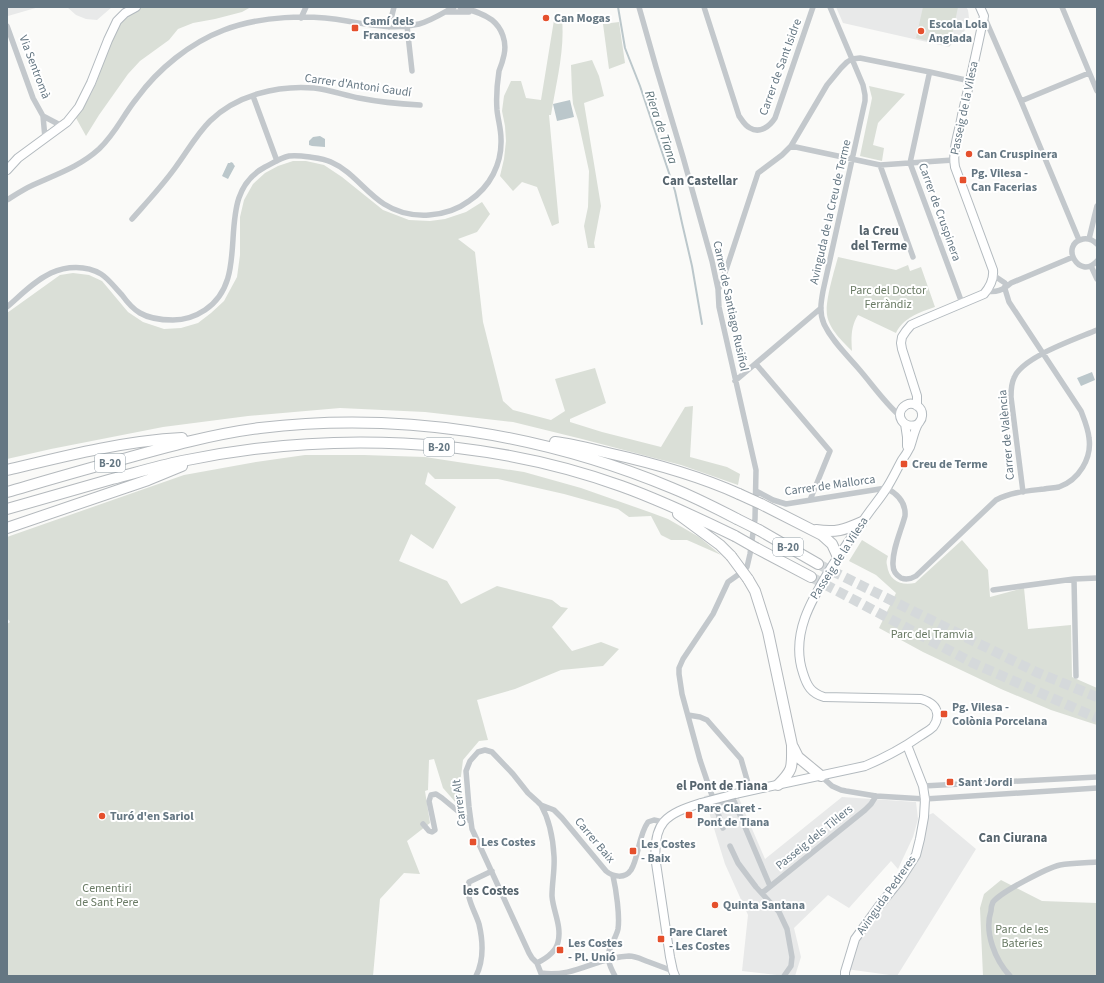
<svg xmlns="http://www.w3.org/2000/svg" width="1104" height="983" font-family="'Source Sans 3',sans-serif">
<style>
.built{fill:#e8e9e9}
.green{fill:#dadfd7}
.water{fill:#bbc7cb}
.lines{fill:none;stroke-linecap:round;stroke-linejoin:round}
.stream{stroke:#bbc7cb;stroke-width:2}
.highway-tunnel{stroke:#d5d9db;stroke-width:10;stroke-dasharray:10 5;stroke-linecap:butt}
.secondary-casing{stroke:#b3babf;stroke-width:10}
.highway-casing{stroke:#b4b9bd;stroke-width:12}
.street{stroke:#c3c8cc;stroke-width:5.5}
.secondary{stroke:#fff;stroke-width:8}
.highway{stroke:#fff;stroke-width:10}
.secondary-bridge-casing{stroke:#b3babf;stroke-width:10;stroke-linecap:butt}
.highway-bridge-casing{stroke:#b4b9bd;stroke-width:12;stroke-linecap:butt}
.secondary-bridge{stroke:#fff;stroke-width:8}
.highway-bridge{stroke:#fff;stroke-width:10}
.poi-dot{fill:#e5502d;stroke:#fff;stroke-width:1.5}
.labels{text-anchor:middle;stroke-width:4;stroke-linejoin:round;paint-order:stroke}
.shield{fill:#fff;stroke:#93a0a8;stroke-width:1}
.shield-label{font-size:11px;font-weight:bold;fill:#657783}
.poi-label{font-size:12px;font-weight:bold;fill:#657783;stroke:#fff;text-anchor:start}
.street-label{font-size:12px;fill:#657783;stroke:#fff}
.park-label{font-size:12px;fill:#697a64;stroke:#fff}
.water-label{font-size:13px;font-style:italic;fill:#60767c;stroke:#fff}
.neighbourhood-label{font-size:13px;font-weight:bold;fill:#57656e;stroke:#fff}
</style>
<rect width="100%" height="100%" fill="#fafaf8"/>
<path class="built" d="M7,7H39L8,16Z
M67,7H112L97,20L86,19L76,15Z
M836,7H966L968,10L970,25L949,47L843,23Z
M735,789L765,859L842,797L916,802L918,819L913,837L898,869L891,861L849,908L828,895L794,928L801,957L795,976H785L742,971L748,915L725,864L704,796Z
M933,813L976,849L897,976L846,969L855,939L916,855L924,817Z"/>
<path class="green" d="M141,7H251L242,12L215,19L193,23L178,29L169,40L140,61L128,74L99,115L86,136L76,118C85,106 93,92 98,78C104,61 108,42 118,27C123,18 134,12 141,7Z
M923,7H958L950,46L916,38Z
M562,19C565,50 556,83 551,115H549L559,223L552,226L537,187L522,182L513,191L500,176L504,159L506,141L505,126L502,111L504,96L511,81H521L526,98L541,100L554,20Z
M619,22L625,63L609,69L603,24Z
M592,60L599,76L604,96L584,103L601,206L594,243L595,248H588L584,226L588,207L589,171L578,120L573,104L572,92L571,65Z
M869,86L905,94L878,123L873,145L884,148L882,161L860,156L871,103L872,98Z
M293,161H306L324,165L342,177L383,210L409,220L430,221L445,219L466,212L482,202L490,214L477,232L458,239L475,252L483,322L503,401L513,410L551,420L565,411L555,379L595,368L606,403L570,419V422L602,432L661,447L685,407L693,406L690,457L727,467L740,474L738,485L681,465L582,439L513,422L425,412L340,408L248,416L163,427L51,449L7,459V313L60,275L73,273L89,275L102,281L128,312L143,322L164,329L181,328L198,323L211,313L224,301L237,277L240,255V217L244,200L253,184L265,173L278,166Z
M838,257L896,270L908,265L910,271L921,267L935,307C920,312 903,318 896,333L858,315C851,326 851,338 852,351C843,342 829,329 827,315C825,301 834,272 838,257Z
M305,455H364L425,457L524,472L581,488L652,513L668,519L699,537L721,555L687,540H671L661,535L651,516L629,517L618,509L564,494L498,479H435L428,472L425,484L456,507L433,549L411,534L399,561L447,581L461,604L497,586L552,600L561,607L568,608L552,627L572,651L601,642L619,649L603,666L561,670L515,689L477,700L488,740L479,741L463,760L460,784L464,812L443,788L434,759L429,760L428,790L425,791L430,823L407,841L420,874L404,873L380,899L373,976H7V624L10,622L7,618V537L184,475L256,462Z
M862,540L888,556C887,559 886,562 887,565C889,581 901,586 915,583L962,540L988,570L990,597L1024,588L1028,629L1071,625L1072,677L1097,688V725L1051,710L1001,689L923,652L879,628L896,593L876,575L849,561Z
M1001,880L1042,901L1097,903V976H983L980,908L984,894Z"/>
<path class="water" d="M570,100L574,117L557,121L553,104Z
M320,136L325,139V147L312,146L309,145V141L313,137Z
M231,162L233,163L234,165L235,166L228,179L222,176L228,163H230Z
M1092,372L1095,380L1081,386L1077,378Z"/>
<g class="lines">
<path class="stream" d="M618,7L625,48L640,86L675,191L682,223L692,266L702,324"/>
<path class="highway-tunnel" d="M818,564L1036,672L1097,697
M811,577L973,663L1097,718"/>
<g class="secondary-casing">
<path id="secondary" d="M7,170L18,158L67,122L79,107L91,83L108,40L117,21L125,13L136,7
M917,406V396L902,349L901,343L902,337L906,331L911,325L920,321L984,294C990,287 994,280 993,270L955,167C952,149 959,133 962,115C970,82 977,49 984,16L980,7
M905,424L907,437V446
M735,794L865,766C884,758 903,748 920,736C924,733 929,731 933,727C936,723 938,718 937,713C936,705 928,701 921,699L824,697C811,693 807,686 803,673C790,634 812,599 832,566C842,551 852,536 863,521C870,510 879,500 886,489C892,480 897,469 902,460C905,456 908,451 910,447C913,439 914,431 918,424C920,421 922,420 922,416C923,407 913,401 906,405C893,413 903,431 918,424
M675,976L673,971L670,957L656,863C652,822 666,814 701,803
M845,976V972L855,939L879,906L900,880L916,855L920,839L924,817L925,799L923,786L907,745"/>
</g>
<g class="highway-casing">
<path id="highway" d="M555,442C573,444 591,449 608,453C653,463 697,475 739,494
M7,470C65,456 123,441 182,438
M7,492C45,481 82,470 120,460C166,447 213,434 260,428C401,411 542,434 672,488C694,497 716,508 737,519
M761,504L822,535L832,544L838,557
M7,509C42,499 77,489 112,479C135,473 158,466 182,461C326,431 482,436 621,486C660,500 698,518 735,536
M678,514L720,545L731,556
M7,528L148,480L182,466
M759,530L818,564
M816,530C836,533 844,530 862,522
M756,548L811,577
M748,579L755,591L768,632L792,745C792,767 794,769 778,785
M793,747L798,757L821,776"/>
</g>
<path class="street" d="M639,7L656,67L683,157L712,261L718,289L719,307L756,470L755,519L750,554L747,567L742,572L728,582L713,614L683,659L679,668V674L682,694L700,760L723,828
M704,7L739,116C742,120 745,126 750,128C760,134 770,126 775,118L813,7
M830,7L863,85L865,95V101L823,291C821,302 819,313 824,324C832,341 846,354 858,368C872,384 884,402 900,416
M1062,7L1097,91
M446,12H469
M984,16L1021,101L1079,240
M301,18L306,7
M7,26L33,98L43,116L45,138
M407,26L412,71
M389,27L394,7
M253,96L277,161
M1021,101L1089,73
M43,116L62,126
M791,146L880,165L953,160
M880,165L913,257
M7,200C15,195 24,189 33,185C57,174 79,167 99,149C116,133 123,115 137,98C158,69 190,43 224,30C260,16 309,14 347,21C371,25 394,30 419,24C431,21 443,13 454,7
M132,219C147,202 162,186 175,168C187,152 196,135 210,121C236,95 278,85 314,88C330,90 344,95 359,98C379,102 400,104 420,105
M1089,239L1097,206
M1097,244C1093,240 1089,238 1083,239C1059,244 1079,281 1097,261
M1091,266L1097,279
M719,288L727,267L758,173L782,155L791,146L827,85L841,68L847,62L852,59L860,58L930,72
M986,291C996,293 1003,290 1011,283L1073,257
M962,303L910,163L929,75L930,72L970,81
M7,307C21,295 34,281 51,273C66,266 86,265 101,274C109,279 115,288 122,295C127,302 133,309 140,313C150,319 162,320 173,320C184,320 196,316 205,310C256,276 209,197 265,167C273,163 280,158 289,156C295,155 303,156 310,157C317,158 325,159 331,162C352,171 365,192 384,204C398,213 413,216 429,215C444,214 457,210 469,201C490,187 502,164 501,139C501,129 498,120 497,110C496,97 497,84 499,71C501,66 503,60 504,55C507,42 502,28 492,20C483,13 471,10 460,7
M756,364L830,451L810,500
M735,381L821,308
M756,491L773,500L786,504L886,488C898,494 906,503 905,516C901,531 892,550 893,565C893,570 896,575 901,578C906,580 911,579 916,576L996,500C1011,492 1027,491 1044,489C1049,488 1055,488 1059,487C1079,480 1092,458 1089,438C1088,428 1084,419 1081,411L1009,302L1005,289V283L993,275
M1023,492L1011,397C1011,391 1011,384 1014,378C1022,357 1076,339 1097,330
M1074,579L1076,676
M993,590L1074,579L1097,578
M688,715L700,717L707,720L741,759L750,790
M821,776L832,786L841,790L846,791L876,796L925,799L1097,788
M923,786L1097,777
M716,806L734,801L770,886
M423,824L429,831L432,832L435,830L429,801L431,795L436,794L442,798L471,822
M730,846L738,863L756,887L779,912L787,929L792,957L791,966L784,976
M613,876C616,889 620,916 618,929C617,934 614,939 612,944C605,956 609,965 615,976
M762,893L865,810L871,804L876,796
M537,963C547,958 556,952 558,942C562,926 553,911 552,896C552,882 555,869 554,856C553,838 550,821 541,805
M541,973C575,978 597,957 629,956C636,956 643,960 649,962C657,965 665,968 673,971
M476,976C484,960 483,941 479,924C475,911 465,897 469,882L492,871
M542,976L537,963L532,958L529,953L472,829L469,807L466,771L470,761L478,752L485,750L492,752L513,774L528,793L538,802L541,805L554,810L562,818L606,871C613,877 625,879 631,870C639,857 638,836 648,822L654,820L663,822
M1010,976C995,960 984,932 991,911C991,908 992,904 993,902C1001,892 1047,868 1060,865C1072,863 1085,863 1097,862"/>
<use href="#secondary" class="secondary"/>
<use href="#highway" class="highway"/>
<g class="secondary-bridge-casing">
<path id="secondary-bridge" d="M701,803L735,794"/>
</g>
<g class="highway-bridge-casing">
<path id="highway-bridge" d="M739,494L761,504
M737,519L759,530
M735,536L756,548
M731,556L748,579"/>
</g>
<use href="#secondary-bridge" class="secondary-bridge"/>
<use href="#highway-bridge" class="highway-bridge"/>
</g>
<g class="poi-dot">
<circle cx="546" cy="18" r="4"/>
<rect x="351" y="24" width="8" height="8" rx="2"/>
<circle cx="921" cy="31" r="4"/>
<circle cx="969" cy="154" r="4"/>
<rect x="959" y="176" width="8" height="8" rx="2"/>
<rect x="900" y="460" width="8" height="8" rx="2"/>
<rect x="940" y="710" width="8" height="8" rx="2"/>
<rect x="946" y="778" width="8" height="8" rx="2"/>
<rect x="685" y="811" width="8" height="8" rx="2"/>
<circle cx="102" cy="816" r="4"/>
<rect x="469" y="838" width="8" height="8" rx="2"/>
<rect x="629" y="847" width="8" height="8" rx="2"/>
<circle cx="715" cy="905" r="4"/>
<rect x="657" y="935" width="8" height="8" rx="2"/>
<rect x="556" y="946" width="8" height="8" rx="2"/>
</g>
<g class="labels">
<g class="shield">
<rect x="424" y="438" width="30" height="18" rx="3"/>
<rect x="95" y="454" width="30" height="18" rx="3"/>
<rect x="773" y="538" width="30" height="18" rx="3"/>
</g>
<g class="shield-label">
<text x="439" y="451">B-20</text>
<text x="110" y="467">B-20</text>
<text x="788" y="551">B-20</text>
</g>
<g class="poi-label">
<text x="554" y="22">Can Mogas</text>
<text x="363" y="25">Camí dels<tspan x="363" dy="14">Francesos</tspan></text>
<text x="929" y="28">Escola Lola<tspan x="929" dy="14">Anglada</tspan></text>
<text x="977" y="158">Can Cruspinera</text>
<text x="971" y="177">Pg. Vilesa -<tspan x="971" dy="14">Can Facerias</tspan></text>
<text x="912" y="468">Creu de Terme</text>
<text x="952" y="711">Pg. Vilesa -<tspan x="952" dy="14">Colònia Porcelana</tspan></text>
<text x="958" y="786">Sant Jordi</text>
<text x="697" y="812">Pare Claret -<tspan x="697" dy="14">Pont de Tiana</tspan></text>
<text x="110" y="820">Turó d'en Sariol</text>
<text x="481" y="846">Les Costes</text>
<text x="641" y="848">Les Costes<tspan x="641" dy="14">- Baix</tspan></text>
<text x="723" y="909">Quinta Santana</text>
<text x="669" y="936">Pare Claret<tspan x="669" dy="14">- Les Costes</tspan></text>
<text x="568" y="947">Les Costes<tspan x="568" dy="14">- Pl. Unió</tspan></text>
</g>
<g class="street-label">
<text transform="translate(35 67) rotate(69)" y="4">Via Sentromà</text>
<text transform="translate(780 67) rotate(-70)" y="4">Carrer de Sant Isidre</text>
<text transform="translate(358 85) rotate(8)" y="4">Carrer d'Antoni Gaudí</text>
<text transform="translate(964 108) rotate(-78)" y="4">Passeig de la Vilesa</text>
<text transform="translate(830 212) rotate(-77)" y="4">Avinguda de la Creu de Terme</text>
<text transform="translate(940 212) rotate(70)" y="4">Carrer de Cruspinera</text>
<text transform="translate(731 306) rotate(78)" y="4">Carrer de Santiago Rusiñol</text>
<text transform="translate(1006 435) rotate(-95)" y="4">Carrer de València</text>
<text transform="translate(830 485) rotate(-8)" y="4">Carrer de Mallorca</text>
<text transform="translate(839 558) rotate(-57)" y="4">Passeig de la Vilesa</text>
<text transform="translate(459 803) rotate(-97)" y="4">Carrer Alt</text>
<text transform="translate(814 837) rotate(-39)" y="4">Passeig dels Til·lers</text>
<text transform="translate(595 840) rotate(50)" y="4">Carrer Baix</text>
<text transform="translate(886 895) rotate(-55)" y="4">Avinguda Pedreres</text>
</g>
<g class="park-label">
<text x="888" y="294">Parc del Doctor<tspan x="888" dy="14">Ferràndiz</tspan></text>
<text x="932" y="638">Parc del Tramvia</text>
<text x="107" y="892">Cementiri<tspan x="107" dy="14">de Sant Pere</tspan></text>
<text x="1022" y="933">Parc de les<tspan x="1022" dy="14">Bateries</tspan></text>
</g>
<g class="water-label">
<text transform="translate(662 127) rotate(71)" y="5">Riera de Tiana</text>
</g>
<g class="neighbourhood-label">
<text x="700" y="185">Can Castellar</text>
<text x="879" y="235">la Creu<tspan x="879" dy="15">del Terme</tspan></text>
<text x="722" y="790">el Pont de Tiana</text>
<text x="1013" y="842">Can Ciurana</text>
<text x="491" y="895">les Costes</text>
</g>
</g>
<rect width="1104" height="983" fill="none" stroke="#657783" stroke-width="16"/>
</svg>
